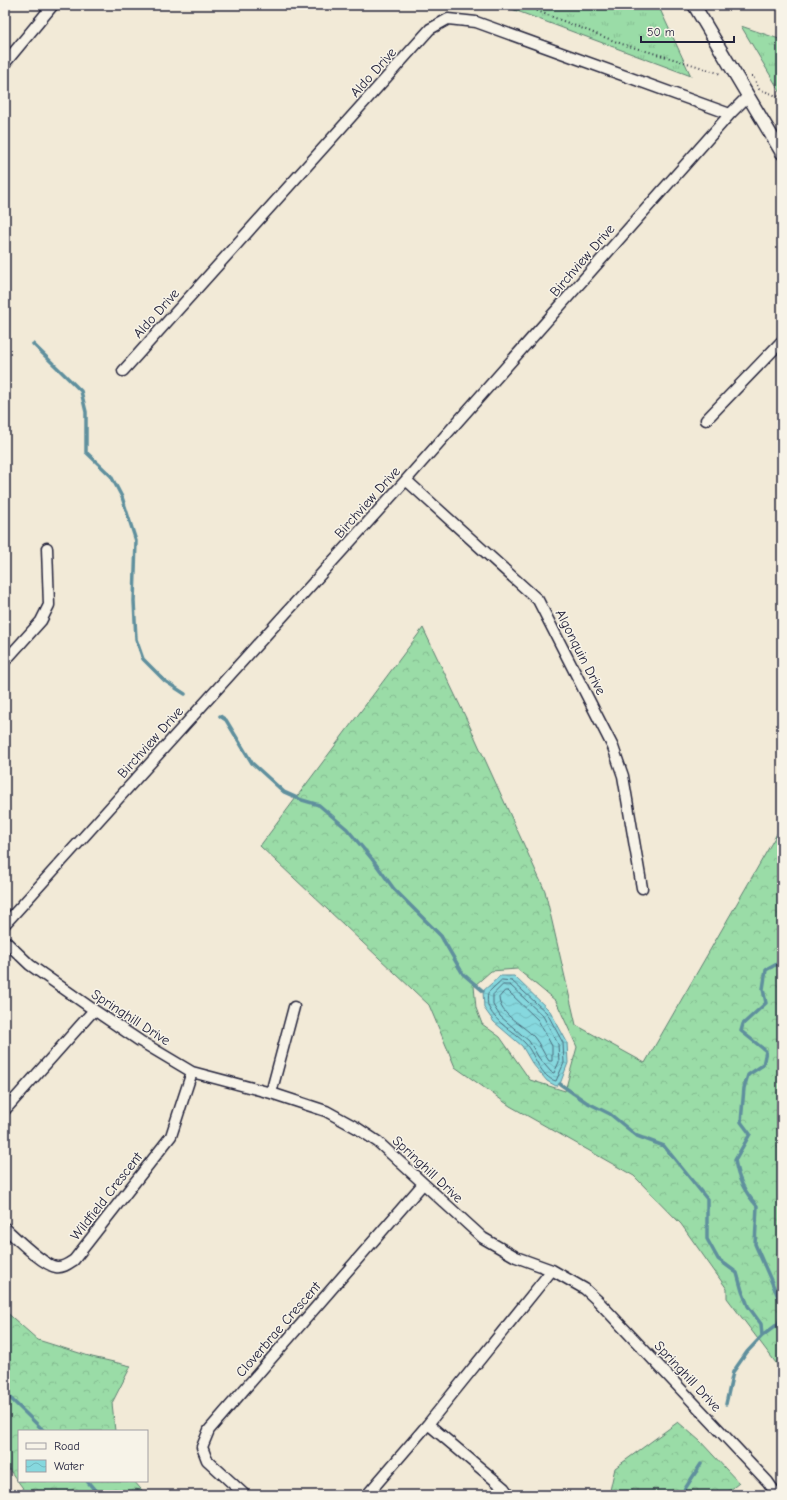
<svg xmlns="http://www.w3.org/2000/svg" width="787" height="1500" font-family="'Comic Neue',sans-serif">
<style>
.grass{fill:url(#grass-tufts);stroke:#5e7f71}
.forest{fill:url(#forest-crowns);stroke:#5e7f71;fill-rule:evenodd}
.water{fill:url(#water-waves);stroke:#5e8f9d}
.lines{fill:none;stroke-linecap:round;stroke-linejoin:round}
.shore{stroke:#4a6b7c;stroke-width:1}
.stream{stroke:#5e8f9d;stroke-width:3.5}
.minor-casing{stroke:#22223b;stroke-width:13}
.tertiary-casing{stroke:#22223b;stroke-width:15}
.path{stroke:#22223b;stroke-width:2;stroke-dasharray:1 3;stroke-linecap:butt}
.minor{stroke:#f7f3e8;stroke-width:10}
.tertiary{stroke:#f7f3e8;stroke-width:12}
.labels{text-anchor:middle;stroke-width:3;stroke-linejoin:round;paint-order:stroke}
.street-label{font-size:14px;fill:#22223b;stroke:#f7f3e8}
</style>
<defs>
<pattern id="grass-tufts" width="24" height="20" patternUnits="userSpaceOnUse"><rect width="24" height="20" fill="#9adca7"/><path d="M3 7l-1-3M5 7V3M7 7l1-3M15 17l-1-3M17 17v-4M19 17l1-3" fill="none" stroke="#84bc91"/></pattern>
<pattern id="forest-crowns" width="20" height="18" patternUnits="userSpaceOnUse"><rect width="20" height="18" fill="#9adca7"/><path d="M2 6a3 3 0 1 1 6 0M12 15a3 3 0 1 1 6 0" fill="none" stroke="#84bc91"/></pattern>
<pattern id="water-waves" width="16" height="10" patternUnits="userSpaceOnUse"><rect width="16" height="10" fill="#86d8de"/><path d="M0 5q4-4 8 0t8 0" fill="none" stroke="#73b9bf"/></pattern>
</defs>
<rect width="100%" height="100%" fill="#f2ead7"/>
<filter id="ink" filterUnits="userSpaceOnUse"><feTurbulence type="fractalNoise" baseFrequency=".025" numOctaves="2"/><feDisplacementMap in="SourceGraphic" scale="8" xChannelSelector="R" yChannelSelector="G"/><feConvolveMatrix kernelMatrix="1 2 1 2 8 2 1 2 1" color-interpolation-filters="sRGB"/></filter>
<g filter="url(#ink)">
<path class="grass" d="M501,5H658L691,76Z
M741,26L782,40V95Z"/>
<path class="forest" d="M423,628L466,718L545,891L576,1025L645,1063L782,825V1371L727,1298V1289L681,1224L634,1176L510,1106L455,1067L429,1005L260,846ZM517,969L556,1001L577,1047L565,1091L530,1080L500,1037L482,1024L476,1008L474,986L491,971Z
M5,1311L38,1340L92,1357L131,1366L112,1403L115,1431H19V1481H134L146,1495H28L5,1464Z
M678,1422L700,1441L739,1483L724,1495H609L615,1468Z"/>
<path class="water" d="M500,976H514L550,1011L567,1042L568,1063L560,1084L556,1086L547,1081L532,1063L522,1046L494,1022L484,1008L483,991Z"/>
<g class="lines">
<path class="shore" d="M502,980L512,981L547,1013L563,1043L564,1063L556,1081C541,1078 534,1053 525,1043C513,1031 497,1024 489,1008C487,1004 487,997 488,993Z
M503,985H510L543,1016L558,1044L559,1062L554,1073L551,1072L539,1058L529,1041L500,1016L493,1005V995Z
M505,991H508L538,1020L552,1046V1061H549C543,1053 540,1044 534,1037C523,1024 500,1016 499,998Z"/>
<path class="stream" d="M33,344L81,391L86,412V452L111,476L122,497L136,541L134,601L136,639L143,659L165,681L185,694
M220,716L226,720L252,763L284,792L302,800L319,805L347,829L372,859L394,889L441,936L463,974L483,991
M560,1084L586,1102L610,1114L637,1136L664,1146L707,1199V1239L718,1259L737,1273L742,1291L748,1306L761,1324L762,1336L747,1352L733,1372L726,1404
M762,1336L778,1324L782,1314L780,1301L755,1244L757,1206C744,1191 738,1179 735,1160L750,1134L741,1122L744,1088L748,1075L763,1065L766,1051L741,1031L743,1024L766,1003L763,989L766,970L777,964L782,965
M5,1393L44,1431
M87,1481L99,1495
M681,1495L701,1464"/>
<g class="minor-casing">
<path id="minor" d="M5,63L53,5
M123,371L430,29L448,19L476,22L730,114
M706,420L782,341
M406,480L538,600L613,747L623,776L642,888
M5,661L41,621L49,605L47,548
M5,924L406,480L730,114L748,96
M5,941L30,965L94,1010L140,1041L192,1072L271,1093L326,1111L357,1128L378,1142L483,1238L516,1257L552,1270L585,1289L598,1301L768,1482L777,1495
M271,1093L294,1007
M5,1110L94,1010
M5,1228C16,1238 43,1265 56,1267C63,1268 68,1264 74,1260L171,1136L192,1072
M428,1424L504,1488L509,1495
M245,1495L207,1460L202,1447L209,1430L423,1184
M367,1495L428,1424L552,1270"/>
</g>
<g class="tertiary-casing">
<path id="tertiary" d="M694,5L782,153"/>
</g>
<path class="path" d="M522,5L622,44L694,65L721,74
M751,76H753L759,89L782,98"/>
<use href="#minor" class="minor"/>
<use href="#tertiary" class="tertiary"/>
</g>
</g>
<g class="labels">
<g class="street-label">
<text transform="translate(373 72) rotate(-48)" y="5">Aldo Drive</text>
<text transform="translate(582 260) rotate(-49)" y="5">Birchview Drive</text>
<text transform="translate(156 313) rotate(-48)" y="5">Aldo Drive</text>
<text transform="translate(367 502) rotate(-48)" y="5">Birchview Drive</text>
<text transform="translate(581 652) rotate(63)" y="5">Algonquin Drive</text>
<text transform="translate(150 742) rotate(-48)" y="5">Birchview Drive</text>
<text transform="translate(131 1017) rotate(33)" y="5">Springhill Drive</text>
<text transform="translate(428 1169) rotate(43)" y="5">Springhill Drive</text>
<text transform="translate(106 1196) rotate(-52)" y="5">Wildfield Crescent</text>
<text transform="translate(278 1329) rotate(-49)" y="5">Cloverbrae Crescent</text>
<text transform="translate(688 1376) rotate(47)" y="5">Springhill Drive</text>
</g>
</g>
<rect width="787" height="1500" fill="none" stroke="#f7f3e8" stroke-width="20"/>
<rect x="10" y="10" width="767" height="1480" fill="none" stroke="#22223b" stroke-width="1.5" filter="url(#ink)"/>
<rect x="18" y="1430" width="130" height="52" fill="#f7f3e8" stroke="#a29fa3"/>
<rect x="26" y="1443" width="20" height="6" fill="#f7f3e8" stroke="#a29fa3"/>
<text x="54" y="1450" font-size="12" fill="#22223b">Road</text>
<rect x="26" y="1460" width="20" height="12" fill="url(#water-waves)" stroke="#a29fa3"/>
<text x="54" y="1470" font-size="12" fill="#22223b">Water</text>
<path d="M641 36v6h93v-6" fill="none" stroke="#22223b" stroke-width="2"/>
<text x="647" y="36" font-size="12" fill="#22223b" stroke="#f7f3e8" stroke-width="3" paint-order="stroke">50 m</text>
</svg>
